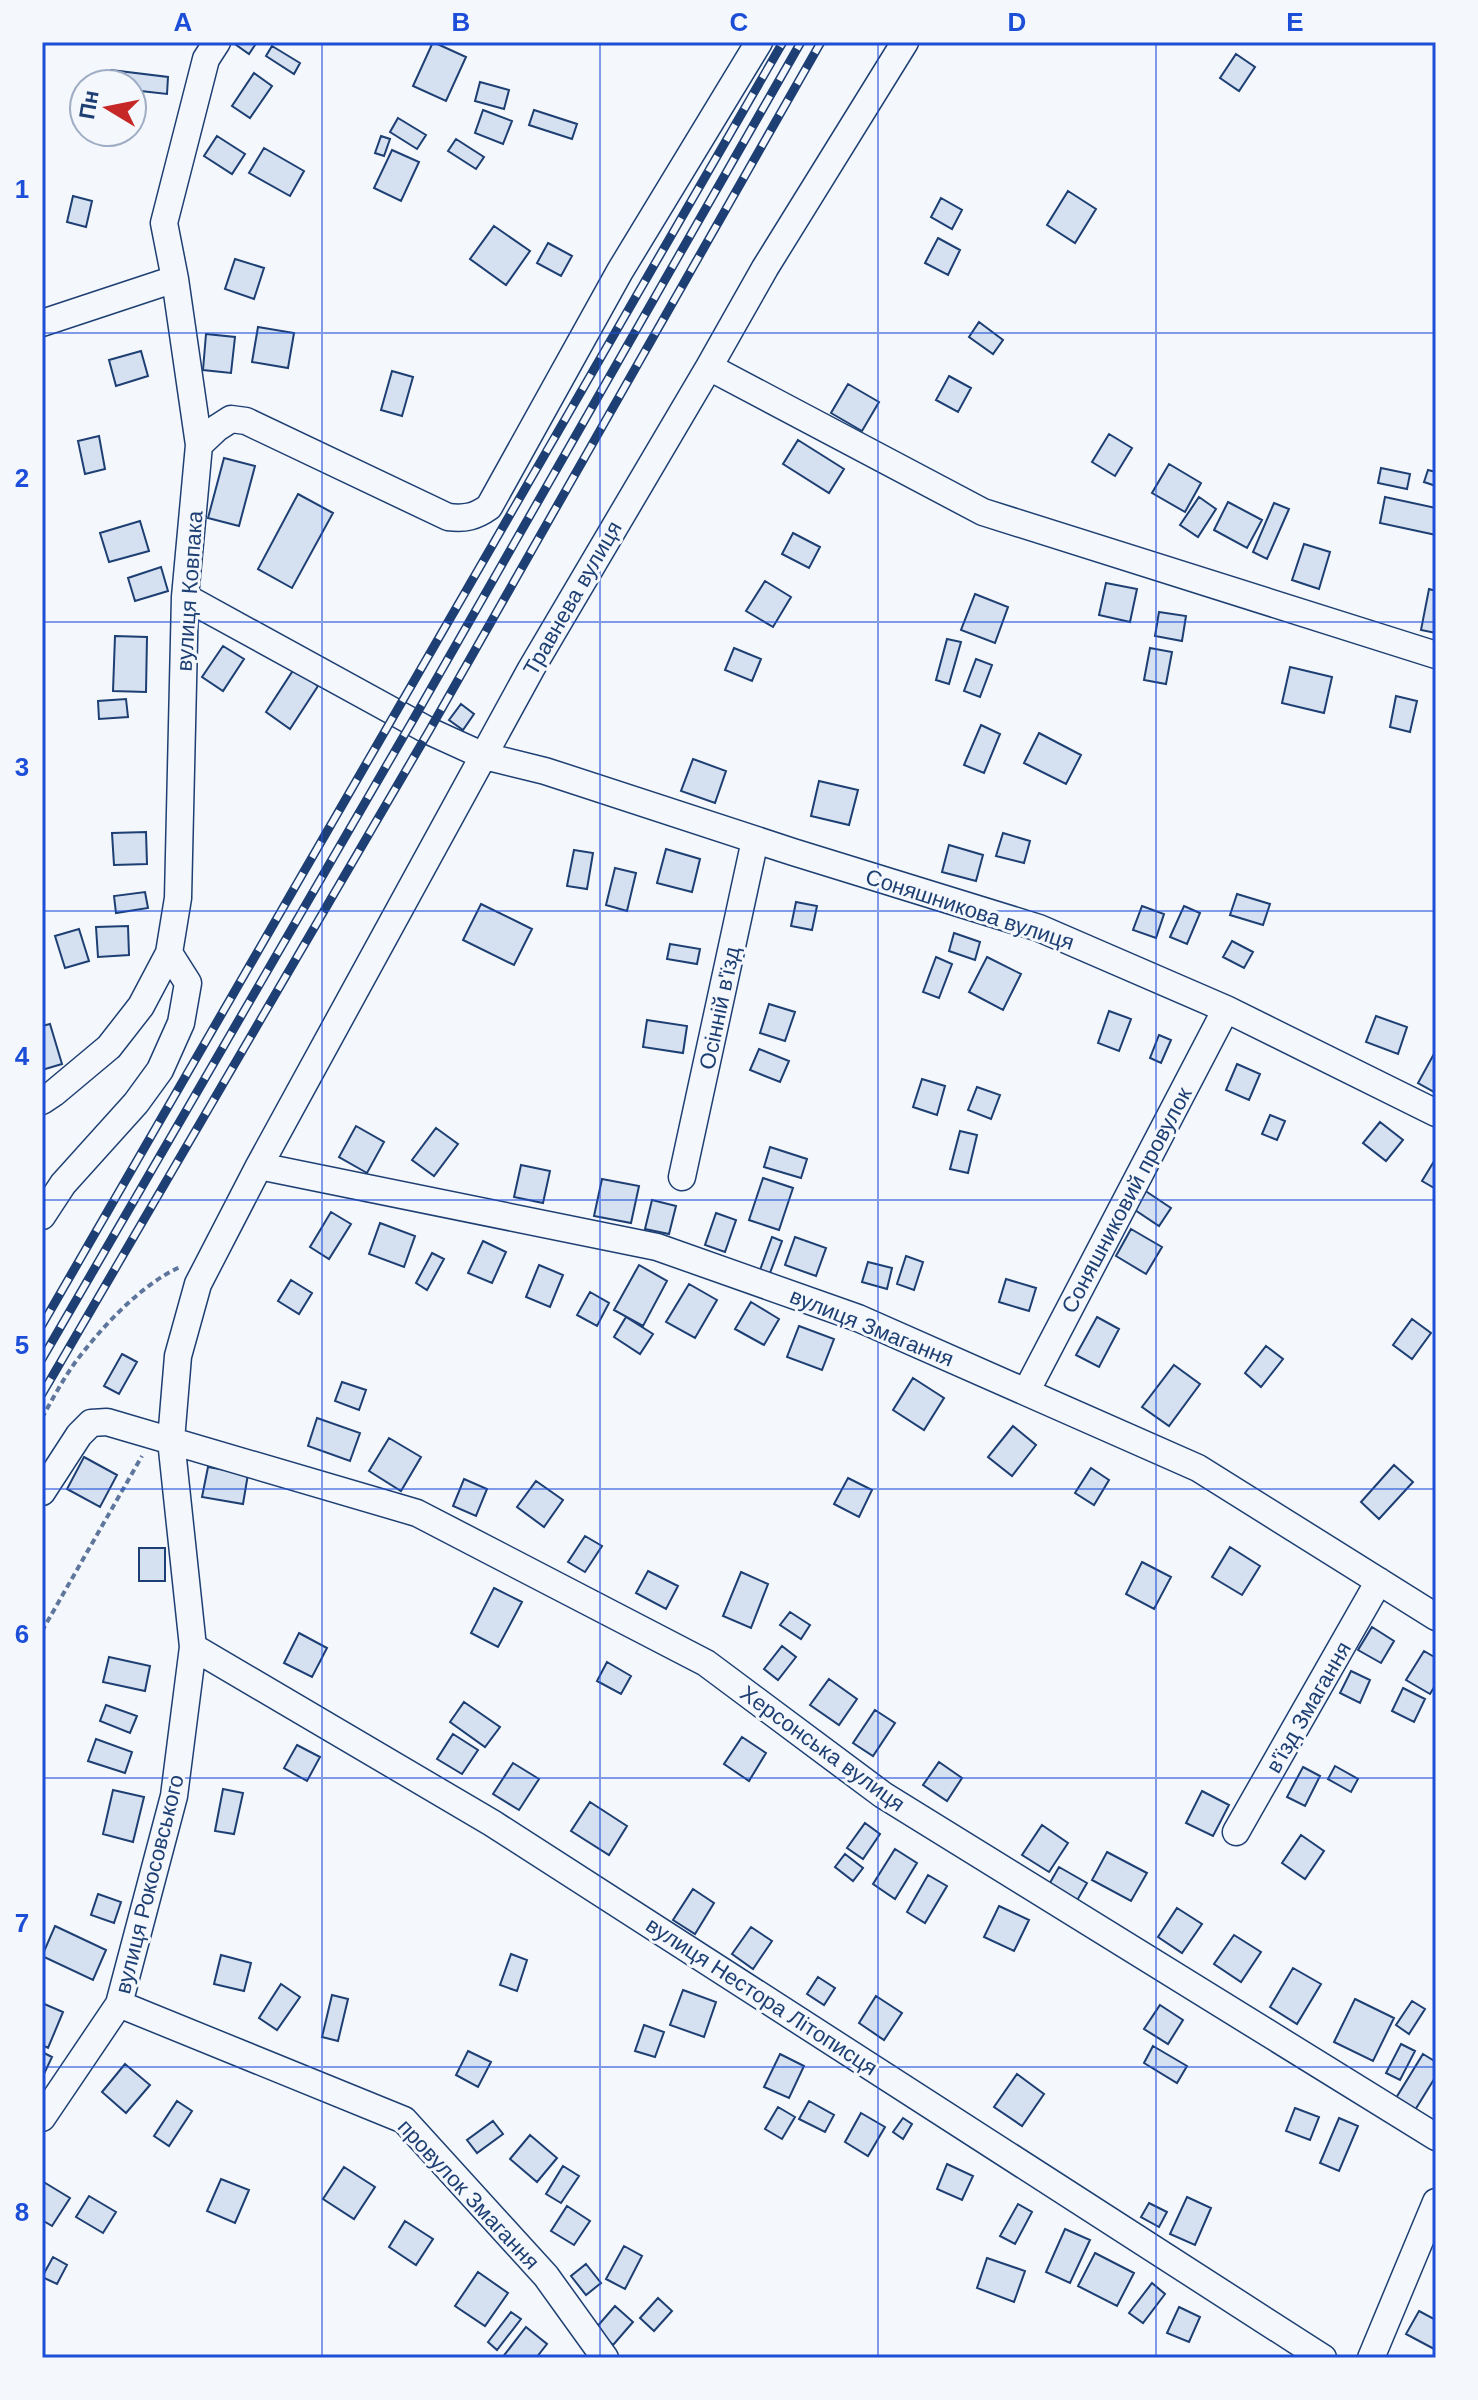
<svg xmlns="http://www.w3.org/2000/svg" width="1478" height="2400" font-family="Arial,sans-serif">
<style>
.building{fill:#d5e0f0;stroke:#1d3f73;stroke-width:2}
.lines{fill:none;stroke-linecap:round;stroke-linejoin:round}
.minor-casing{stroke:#1d3f73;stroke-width:29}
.path{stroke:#5e769c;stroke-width:4;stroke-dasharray:6 4;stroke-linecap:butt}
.minor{stroke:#f4f7fb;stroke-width:26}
.rail-casing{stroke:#1d3f73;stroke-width:9}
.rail{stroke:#f4f7fb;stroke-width:6;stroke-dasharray:18;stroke-linecap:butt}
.grid{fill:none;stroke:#1d4ed8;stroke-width:2;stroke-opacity:0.55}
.labels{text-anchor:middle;stroke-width:6;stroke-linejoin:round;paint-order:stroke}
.street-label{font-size:22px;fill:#1d3f73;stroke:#f4f7fb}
.neatline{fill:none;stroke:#1d4ed8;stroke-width:3}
.grid-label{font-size:26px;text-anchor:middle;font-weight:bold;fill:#1d4ed8}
</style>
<rect width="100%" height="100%" fill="#f4f7fb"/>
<path class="building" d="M232,42H257L249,54Z
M433,42L466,57L446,101L413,86Z
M272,46L300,63L294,74L266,56Z
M1236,54L1255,67L1239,91L1220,78Z
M111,70L168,77L167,94L132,90V84H109Z
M254,73L272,86L250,118L232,106Z
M480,82L509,90L504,109L475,101Z
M483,110L512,121L503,144L475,133Z
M534,110L577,124L572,139L529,125Z
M398,118L426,135L417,149L390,132Z
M217,136L245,154L232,174L204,156Z
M381,136L390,139L384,156L375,153Z
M456,139L484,157L476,169L448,151Z
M264,148L304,171L290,196L249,173Z
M392,150L419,162L401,201L374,188Z
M1068,191L1096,209L1075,243L1047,225Z
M73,196L92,201L86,227L67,222Z
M941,198L962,210L952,229L931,217Z
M494,226L530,251L506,285L470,259Z
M938,238L960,250L948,275L925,263Z
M548,243L572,256L561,276L537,263Z
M235,259L264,268L254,299L225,289Z
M979,322L1003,340L993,354L969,337Z
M258,327L294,333L288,368L252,362Z
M206,334L235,337L231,373L203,370Z
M141,351L148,376L116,386L109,360Z
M392,371L413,377L402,416L381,410Z
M949,376L971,388L958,412L936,400Z
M848,384L879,402L862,431L831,413Z
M1109,434L1132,448L1115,476L1092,462Z
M99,436L105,469L85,474L78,441Z
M798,440L844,469L829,493L783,464Z
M224,458L255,466L239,526L208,518Z
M1169,464L1201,483L1185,512L1152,493Z
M1381,468L1410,474L1407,489L1378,483Z
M1428,470L1436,472V486L1424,482Z
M298,494L333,513L292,588L258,569Z
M1199,497L1216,509L1198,537L1180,525Z
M1385,497L1436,508V535L1380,523Z
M1228,502L1262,520L1247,548L1214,530Z
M1274,503L1289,509L1267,559L1253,552Z
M140,521L149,551L109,562L100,533Z
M793,533L820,547L809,568L782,554Z
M1304,544L1330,552L1319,589L1292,580Z
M161,567L168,591L135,601L128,578Z
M765,581L791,597L773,627L746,611Z
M1106,583L1137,589L1130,622L1099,615Z
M1429,589L1436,591V633L1421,630Z
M975,594L1008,607L995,643L961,630Z
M1159,612L1186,616L1182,641L1155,636Z
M115,636L147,637L146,692L113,691Z
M947,639L961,642L949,684L936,680Z
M223,646L244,659L223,691L202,677Z
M734,648L761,659L752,681L725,670Z
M1150,648L1172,652L1166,684L1144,680Z
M976,659L992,665L980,697L964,691Z
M1290,667L1332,677L1324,713L1282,703Z
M294,669L318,686L290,729L266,712Z
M1396,696L1417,701L1410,732L1390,727Z
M126,699L128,717L99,719L98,701Z
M461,704L474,714L463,730L449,720Z
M981,725L1000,734L984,773L964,765Z
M1039,733L1081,755L1066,784L1024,763Z
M693,759L726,771L715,803L681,791Z
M819,781L858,790L849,825L811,816Z
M146,832L147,864L114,865L112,833Z
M1003,833L1030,841L1024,863L996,856Z
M949,845L983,855L976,881L942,872Z
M666,849L700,859L692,892L657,883Z
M574,850L593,853L587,889L567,886Z
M615,868L636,873L627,911L606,905Z
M145,892L148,908L116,913L114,896Z
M1237,894L1270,904L1263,925L1230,915Z
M796,902L817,906L812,930L791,926Z
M481,904L532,929L514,965L463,940Z
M1142,906L1164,914L1156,938L1133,930Z
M1184,906L1200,913L1187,944L1170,937Z
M128,926L129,955L98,957L96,927Z
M79,929L89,961L65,968L55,936Z
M954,933L980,942L975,960L949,951Z
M1232,941L1253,952L1244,968L1223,957Z
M670,944L700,949L697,964L667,959Z
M936,957L952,964L939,998L923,992Z
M987,957L1021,974L1003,1010L969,992Z
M769,1004L795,1012L785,1041L760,1033Z
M1109,1011L1131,1019L1119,1051L1098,1043Z
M1376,1016L1407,1027L1398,1054L1366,1042Z
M647,1020L687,1026L683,1053L643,1047Z
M50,1024L62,1064L42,1070V1026Z
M1159,1035L1171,1040L1161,1063L1150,1058Z
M759,1049L789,1061L780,1082L750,1070Z
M1435,1052H1436V1093L1418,1083Z
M1237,1064L1260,1074L1249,1100L1226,1090Z
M922,1079L945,1086L937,1115L913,1107Z
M977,1087L1000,1095L991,1119L968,1110Z
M1270,1115L1285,1121L1277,1140L1262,1134Z
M1380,1122L1403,1140L1386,1161L1363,1143Z
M356,1126L384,1142L367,1173L339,1157Z
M436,1128L458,1144L434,1176L412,1160Z
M960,1131L977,1135L968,1173L950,1169Z
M770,1147L807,1159L801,1178L764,1167Z
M1436,1158V1189L1422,1181Z
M521,1165L550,1171L543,1203L514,1197Z
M763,1178L793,1188L779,1230L749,1220Z
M602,1179L639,1186L631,1223L594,1216Z
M1141,1188L1171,1208L1159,1226L1129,1206Z
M652,1200L676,1206L669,1234L645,1229Z
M331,1212L351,1224L329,1259L310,1247Z
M716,1213L736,1220L725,1252L705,1245Z
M380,1223L415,1236L404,1267L369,1254Z
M1131,1229L1162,1247L1146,1274L1116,1256Z
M772,1237L782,1241L770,1273L760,1270Z
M795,1237L826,1248L816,1276L785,1265Z
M483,1241L506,1252L492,1283L468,1273Z
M432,1253L444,1259L427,1290L416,1283Z
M906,1256L923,1262L914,1290L897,1284Z
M868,1262L892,1268L887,1289L862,1282Z
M539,1265L563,1275L550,1307L526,1297Z
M639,1265L667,1281L643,1326L614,1310Z
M1006,1279L1036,1288L1029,1311L999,1302Z
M291,1280L312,1293L299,1314L278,1301Z
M689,1284L717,1300L695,1338L666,1322Z
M590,1292L609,1303L597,1326L577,1315Z
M751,1302L779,1319L764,1345L735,1329Z
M626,1317L653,1334L640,1354L614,1337Z
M1097,1317L1119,1329L1099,1367L1076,1355Z
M1412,1319L1431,1333L1412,1359L1393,1345Z
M799,1326L834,1339L822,1370L787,1357Z
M1266,1346L1283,1359L1261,1387L1245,1373Z
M122,1354L137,1362L119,1394L104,1386Z
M1174,1365L1200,1384L1169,1426L1142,1407Z
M913,1378L944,1398L924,1430L893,1410Z
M342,1382L366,1390L359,1410L335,1401Z
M317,1418L360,1433L350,1461L308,1446Z
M1013,1426L1036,1445L1012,1476L988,1457Z
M389,1438L421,1457L401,1491L369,1471Z
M84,1457L117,1475L100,1507L67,1489Z
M1394,1465L1413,1482L1379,1519L1361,1502Z
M208,1467L248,1474L243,1504L202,1497Z
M1091,1468L1109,1480L1094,1505L1075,1493Z
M848,1478L872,1490L859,1517L834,1504Z
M464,1479L487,1489L476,1516L453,1506Z
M536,1481L563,1500L544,1527L517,1507Z
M585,1536L602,1546L585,1572L568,1562Z
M1230,1547L1260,1566L1242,1595L1212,1577Z
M139,1548H165V1581H139Z
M1142,1562L1171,1577L1154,1609L1126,1594Z
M648,1571L678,1586L666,1609L636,1593Z
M741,1572L768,1584L751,1628L723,1616Z
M494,1588L522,1602L498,1647L471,1633Z
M790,1612L810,1625L801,1639L780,1625Z
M1372,1627L1394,1641L1381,1663L1358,1650Z
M299,1633L327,1648L312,1677L284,1663Z
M782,1646L796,1657L778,1680L764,1669Z
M1424,1651L1436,1658V1684L1430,1694L1406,1680Z
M109,1657L150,1666L145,1691L103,1682Z
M607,1662L631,1676L621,1694L597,1681Z
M1351,1671L1370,1680L1360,1703L1340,1693Z
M829,1679L857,1699L839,1725L810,1705Z
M1403,1688L1425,1699L1414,1722L1392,1711Z
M464,1702L500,1727L485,1747L450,1722Z
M106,1705L137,1716L130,1733L100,1721Z
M875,1710L895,1723L873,1756L853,1743Z
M453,1734L478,1750L462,1774L437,1759Z
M742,1737L766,1753L749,1781L724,1764Z
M96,1739L132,1752L125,1773L88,1761Z
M297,1745L320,1757L307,1781L284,1768Z
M939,1762L962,1778L947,1801L923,1785Z
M513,1763L539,1779L519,1810L493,1794Z
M1335,1766L1358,1779L1351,1792L1328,1779Z
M1303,1767L1320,1776L1305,1806L1287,1797Z
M223,1789L243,1793L234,1834L215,1831Z
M113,1790L144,1797L133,1842L103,1834Z
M1202,1791L1229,1805L1213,1836L1186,1823Z
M590,1802L627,1826L609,1855L571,1831Z
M865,1823L880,1834L863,1859L847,1848Z
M1042,1825L1068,1843L1049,1872L1022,1855Z
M1301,1835L1324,1851L1305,1879L1282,1863Z
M895,1849L917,1863L895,1899L873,1884Z
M1107,1852L1147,1873L1131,1901L1092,1880Z
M845,1854L863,1868L853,1881L835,1867Z
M1059,1867L1087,1883L1075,1904L1047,1888Z
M928,1875L947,1886L925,1923L907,1912Z
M693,1889L714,1903L695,1934L673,1920Z
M98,1894L121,1902L114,1923L91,1915Z
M999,1906L1029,1920L1014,1951L984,1937Z
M1177,1908L1202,1924L1182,1953L1158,1937Z
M55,1926L106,1950L93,1980L42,1956Z
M751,1927L772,1941L753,1969L732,1954Z
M1234,1935L1261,1952L1241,1982L1214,1964Z
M511,1954L527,1960L517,1991L500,1985Z
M221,1955L251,1963L244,1991L214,1984Z
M1293,1968L1321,1984L1297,2024L1270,2007Z
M818,1977L835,1988L824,2005L807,1994Z
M281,1984L300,1997L277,2030L259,2018Z
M683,1990L716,2002L704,2037L670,2025Z
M332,1995L348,1999L338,2041L322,2037Z
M876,1996L902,2013L884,2040L859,2023Z
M1355,1999L1394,2018L1373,2061L1334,2042Z
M1412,2001L1425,2009L1409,2034L1396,2025Z
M42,2003L63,2012L48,2048L42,2045Z
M1160,2005L1183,2020L1168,2044L1144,2029Z
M644,2025L664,2032L655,2057L635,2051Z
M1401,2044L1415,2051L1400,2080L1386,2073Z
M1153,2046L1187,2066L1177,2083L1144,2063Z
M468,2051L491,2062L478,2087L456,2075Z
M42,2052L52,2057L44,2074L42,2073Z
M780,2054L804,2066L789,2098L764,2087Z
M1423,2054L1436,2062V2076L1415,2110L1396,2098Z
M125,2064L150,2085L126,2113L102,2092Z
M1017,2074L1044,2094L1022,2126L994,2107Z
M177,2101L192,2111L169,2146L154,2136Z
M809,2101L834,2115L825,2132L799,2119Z
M778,2107L795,2117L782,2139L765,2129Z
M1295,2108L1319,2117L1310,2140L1286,2131Z
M861,2113L885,2127L868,2156L845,2142Z
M903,2118L912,2124L903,2139L893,2132Z
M1339,2118L1358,2126L1339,2171L1320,2163Z
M493,2121L503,2134L477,2153L467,2140Z
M530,2135L557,2158L537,2182L510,2159Z
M947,2164L973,2176L962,2200L937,2189Z
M563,2166L579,2176L561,2203L546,2194Z
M344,2167L375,2187L354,2219L323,2199Z
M221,2179L249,2190L235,2223L207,2211Z
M42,2181L70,2198L52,2226L42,2220Z
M89,2196L116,2212L103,2233L76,2217Z
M1187,2197L1211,2208L1195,2245L1170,2234Z
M1149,2203L1167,2212L1159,2227L1141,2217Z
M1018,2204L1032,2212L1015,2244L1000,2236Z
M567,2206L590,2221L574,2245L551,2231Z
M405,2221L433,2239L416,2265L389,2247Z
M1065,2229L1090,2240L1070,2283L1046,2272Z
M624,2246L642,2256L625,2289L606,2279Z
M1095,2253L1134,2273L1117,2306L1078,2286Z
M53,2257L67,2265L57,2284L42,2277Z
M987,2258L1025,2271L1014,2302L977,2288Z
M586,2264L601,2283L586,2295L571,2276Z
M478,2272L508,2293L485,2326L455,2306Z
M1152,2283L1165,2294L1143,2323L1129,2313Z
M658,2298L672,2311L654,2331L640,2318Z
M615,2306L633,2322L613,2345L595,2329Z
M1179,2307L1200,2317L1189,2342L1167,2333Z
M1419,2311L1436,2320V2350L1406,2334Z
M511,2312L521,2319L497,2350L488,2342Z
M526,2327L547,2344L536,2358H502Z"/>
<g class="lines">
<g class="minor-casing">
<path id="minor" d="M42,323L175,279
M709,367L983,512L1436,655
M199,445L217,428L231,419L246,421L448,517C465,519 475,517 489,507L620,271L759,42
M185,597L429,731L484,756L545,771L793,852L1039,928L1226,1009L1436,1113
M42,1101L54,1093L109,1047L141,1006L169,953L178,898L185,597L199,445L175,279L164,223L206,59L217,42
M259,1166L657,1247L858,1318L1198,1468L1436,1617
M682,1177L755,840
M42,1216L63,1184L136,1103L160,1070L181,1023L188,983L169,953
M1026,1392L1226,1009
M42,1492L79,1435L91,1423L107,1422L417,1513L706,1663L883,1795L1436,2137
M193,1647L492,1823L1323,2358
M1236,1832L1379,1581
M119,2004L404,2120L546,2276L605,2358
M42,2118L119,2004L174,1796L193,1647L171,1440L178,1356L198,1284L259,1166L531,669L709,367L765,268L905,42
M1371,2358L1436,2202"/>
</g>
<path class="path" d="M42,1418C52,1400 62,1381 74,1364C100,1329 140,1285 180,1267
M42,1631L142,1456"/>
<use href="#minor" class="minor"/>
<g class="rail-casing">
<path id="rail" d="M42,1325L783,42
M42,1359L413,720L801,42
M42,1394L429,731L821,42"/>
</g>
<use href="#rail" class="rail"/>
</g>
<path class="grid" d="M322,42V2358M600,42V2358M878,42V2358M1156,42V2358M42,333H1436M42,622H1436M42,911H1436M42,1200H1436M42,1489H1436M42,1778H1436M42,2067H1436"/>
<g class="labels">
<g class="street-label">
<text transform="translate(189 591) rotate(-86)" y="8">вулиця Ковпака</text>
<text transform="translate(572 598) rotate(-60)" y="8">Травнева вулиця</text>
<text transform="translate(970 909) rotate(18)" y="8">Соняшникова вулиця</text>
<text transform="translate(719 1008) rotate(-78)" y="8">Осінній в'їзд</text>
<text transform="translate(1126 1200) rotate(-62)" y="8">Соняшниковий провулок</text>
<text transform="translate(872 1327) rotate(22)" y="8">вулиця Змагання</text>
<text transform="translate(1308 1707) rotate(-60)" y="8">в'їзд Змагання</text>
<text transform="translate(823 1748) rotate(36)" y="8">Херсонська вулиця</text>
<text transform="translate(149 1884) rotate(-76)" y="8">вулиця Рокосовського</text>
<text transform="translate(762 1996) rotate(33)" y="8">вулиця Нестора Літописця</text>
<text transform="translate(469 2194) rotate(47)" y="8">провулок Змагання</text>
</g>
</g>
<rect width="1478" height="2400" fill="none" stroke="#f4f7fb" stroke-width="88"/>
<g transform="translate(108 108) rotate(280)"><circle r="38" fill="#f4f7fb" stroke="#9eadc5" stroke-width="2"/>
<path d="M0-6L14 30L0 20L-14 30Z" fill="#c62828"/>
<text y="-12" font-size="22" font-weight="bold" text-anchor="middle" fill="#1d3f73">Пн</text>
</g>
<rect x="44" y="44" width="1390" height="2312" class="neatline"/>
<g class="grid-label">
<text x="183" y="31">A</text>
<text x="461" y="31">B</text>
<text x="739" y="31">C</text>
<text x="1017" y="31">D</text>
<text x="1295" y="31">E</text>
<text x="22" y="198">1</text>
<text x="22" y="487">2</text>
<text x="22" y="776">3</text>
<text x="22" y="1065">4</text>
<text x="22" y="1354">5</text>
<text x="22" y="1643">6</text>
<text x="22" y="1932">7</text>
<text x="22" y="2221">8</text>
</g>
</svg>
